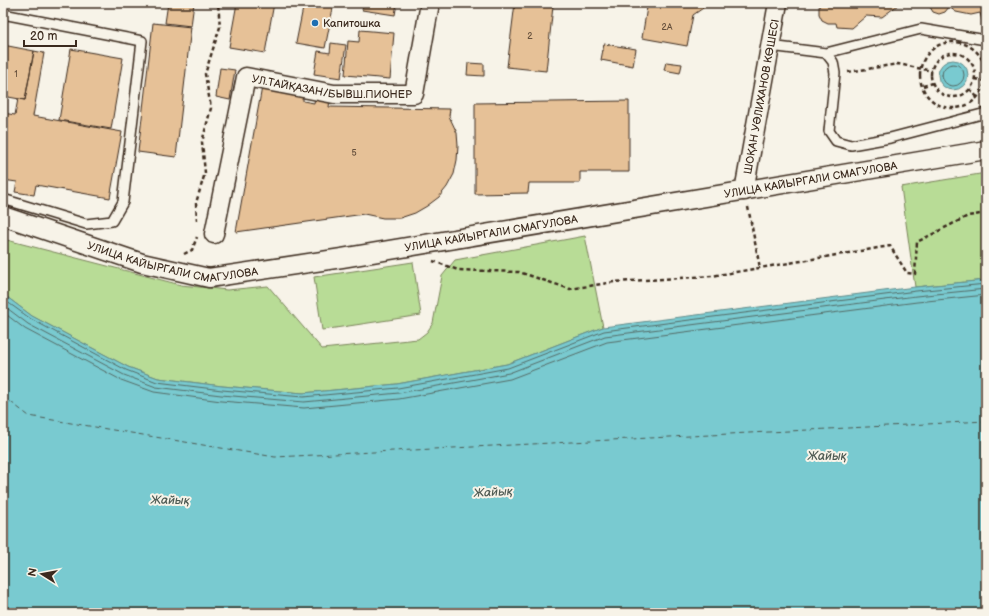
<svg xmlns="http://www.w3.org/2000/svg" width="989" height="616" font-family="'Balsamiq Sans',sans-serif">
<style>
.green{fill:#b8dc96;stroke:#7a835a}
.water{fill:#79cad0;stroke:#608a89}
.lines{fill:none;stroke-linecap:round;stroke-linejoin:round}
.shore{stroke:#546a65;stroke-width:1}
.ferry{stroke:#4e5a53;stroke-width:1;stroke-dasharray:5 4;stroke-linecap:butt}
.building{fill:#e6c197;stroke:#3b2a1e}
.lane-casing{stroke:#3b2a1e;stroke-width:12}
.street-casing{stroke:#3b2a1e;stroke-width:21}
.path{stroke:#3b2a1e;stroke-width:2.5;stroke-dasharray:4 3;stroke-linecap:butt}
.lane{stroke:#f7f3e8;stroke-width:9}
.street{stroke:#f7f3e8;stroke-width:18}
.poi-dot{fill:#1f6fb2;stroke:#f7f3e8;stroke-width:1.5}
.labels{text-anchor:middle;stroke-width:4;stroke-linejoin:round;paint-order:stroke}
.number-label{font-size:9px;fill:#66503c}
.poi-label{font-size:11px;fill:#3b2a1e;stroke:#f7f3e8;text-anchor:start}
.street-label{font-size:11px;fill:#3b2a1e;stroke:#f7f3e8}
.water-label{font-size:12px;font-style:italic;fill:#4e5a53;stroke:#f7f3e8}
</style>
<rect width="100%" height="100%" fill="#f7f3e8"/>
<filter id="ink" filterUnits="userSpaceOnUse"><feTurbulence type="fractalNoise" baseFrequency=".025" numOctaves="2"/><feDisplacementMap in="SourceGraphic" scale="8" xChannelSelector="R" yChannelSelector="G"/><feConvolveMatrix kernelMatrix="1 2 1 2 8 2 1 2 1" color-interpolation-filters="sRGB"/></filter>
<g filter="url(#ink)">
<path class="green" d="M986,173V280L915,287L901,187Z
M585,236L603,327L507,364L397,384L303,393L222,386L158,378L128,367L32,316L3,294V239L181,285L227,290L268,286L322,349L418,339L427,332L433,323L442,276L455,260Z
M413,262L421,315L322,330L314,277Z"/>
<path class="water" d="M938 75a15 15 0 1 1 30 0a15 15 0 1 1-30 0Z
M986,280V613H3V294L32,316L128,367L158,378L222,386L303,393L397,384L507,364L603,327L915,287Z"/>
<g class="lines">
<path class="shore" d="M942 75a11 11 0 1 1 22 0a11 11 0 1 1-22 0Z
M3,299L31,319L126,370L157,382L222,390L303,397L398,388L508,368L604,331L916,291L986,284
M3,305L28,324L124,375L156,387L221,395L304,402L399,393L509,373L605,336L916,296L986,289
M3,312L25,329L121,380L154,392L221,401L304,408L399,399L510,379L607,342L917,302L986,295"/>
<path class="ferry" d="M3,396L29,416L275,457L986,421"/>
</g>
<path class="building" d="M168,3H194L191,26L165,23Z
M237,3H274L265,53L229,47Z
M304,3H334L325,48L296,43Z
M364,3H397L395,15L362,10Z
M515,3H531L553,6L546,71L507,67Z
M645,3H704L706,6L693,15L687,46L642,38L647,7Z
M821,3H917L913,6L898,5L882,17L866,16L852,28L837,27L836,23H828L822,20L819,14V7Z
M930,3H986V22L982,20L980,13L971,15L956,12L949,7L945,12L939,14L933,12L930,7Z
M153,23L191,27L176,157L138,152Z
M360,30L394,33L390,79L345,75L348,41L359,42Z
M331,43L346,45L341,78L314,74L318,51L330,53Z
M604,44L636,49L633,66L601,60Z
M3,45L34,51L25,100L3,96Z
M71,49L123,58L111,129L59,120Z
M34,51L44,53L33,116L122,132L110,198L36,185L34,195L15,192L17,182L3,180V113L15,115L18,99L25,100Z
M666,62L682,64L680,73L664,70Z
M468,63L484,64V76L467,75Z
M220,68L235,70L230,100L216,97Z
M262,87L303,96V101L314,103L315,97L330,100L329,107L450,109L449,116L457,133L458,146L457,160L454,174L447,187L439,197L427,206L415,213L400,218H383L364,214L236,232Z
M629,101V172H580V183H529L528,193L475,194V103Z"/>
<g class="lines">
<g class="lane-casing">
<path id="lane" d="M3,14L142,41L123,202L112,221L86,224L3,199
M770,46L826,53L921,29L986,40
M826,53L833,62L835,73L829,131L836,141L851,145L890,138L986,113"/>
</g>
<g class="street-casing">
<g id="street">
<path id="s1" d="M744,191L778,3"/>
<path id="s2" d="M3,216L142,263L209,278L342,258L986,150"/>
<path id="s3" d="M214,234L246,77L334,94H414L430,3"/>
</g>
</g>
<path class="path" d="M920 75a33 33 0 1 1 66 0a33 33 0 1 1-66 0Z
M931 75a22 22 0 1 1 44 0a22 22 0 1 1-44 0Z
M848,72L898,64L932,71
M975,79L986,81
M923,86L933,83
M970,89L977,97
M748,207L760,268
M197,221L196,203L205,173L202,142L211,108L205,74L220,27L218,3
M184,254L192,250L197,237
M433,261L458,270L519,272L570,289L614,282L712,276L890,246L907,273L915,274L917,242L968,216L986,213"/>
<use href="#lane" class="lane"/>
<use href="#street" class="street"/>
</g>
</g>
<circle class="poi-dot" cx="315" cy="23" r="4"/>
<g class="labels">
<g class="number-label">
<text x="667" y="30">2А</text>
<text x="530" y="39">2</text>
<text x="16" y="77">1</text>
<text x="354" y="156">5</text>
</g>
<g class="poi-label">
<text x="323" y="27">Капитошка</text>
</g>
<g class="street-label">
<text dy="4" stroke="none"><textPath href="#s3" startOffset="247">УЛ.ТАЙҚАЗАН/БЫВШ.ПИОНЕР</textPath></text>
<text dy="4" stroke="none"><textPath href="#s1" startOffset="96">ШОҚАН УӘЛИХАНОВ КӨШЕСІ</textPath></text>
<text dy="4" stroke="none"><textPath href="#s2" startOffset="825">УЛИЦА КАЙЫРГАЛИ СМАГУЛОВА</textPath></text>
<text dy="4" stroke="none"><textPath href="#s2" startOffset="501">УЛИЦА КАЙЫРГАЛИ СМАГУЛОВА</textPath></text>
<text dy="4" stroke="none"><textPath href="#s2" startOffset="177">УЛИЦА КАЙЫРГАЛИ СМАГУЛОВА</textPath></text>
</g>
<g class="water-label">
<text x="827" y="460">Жайық</text>
<text transform="translate(493 492) rotate(-3)" y="4">Жайық</text>
<text transform="translate(170 500) rotate(1)" y="4">Жайық</text>
</g>
</g>
<rect width="989" height="616" fill="none" stroke="#f7f3e8" stroke-width="16"/>
<rect x="8" y="8" width="973" height="600" fill="none" stroke="#3b2a1e" stroke-width="1.5" filter="url(#ink)"/>
<g transform="translate(42 574) rotate(281)" stroke="#f7f3e8" stroke-width="3" paint-order="stroke">
<path d="M0-3L7 15L0 10L-7 15Z" fill="#3b2a1e"/>
<text y="-6" font-size="11" font-weight="bold" text-anchor="middle" fill="#3b2a1e">N</text>
</g>
<path d="M24 40v6h52v-6" fill="none" stroke="#3b2a1e" stroke-width="2"/>
<text x="30" y="40" font-size="12" fill="#3b2a1e" stroke="#f7f3e8" stroke-width="3" paint-order="stroke">20 m</text>
</svg>
